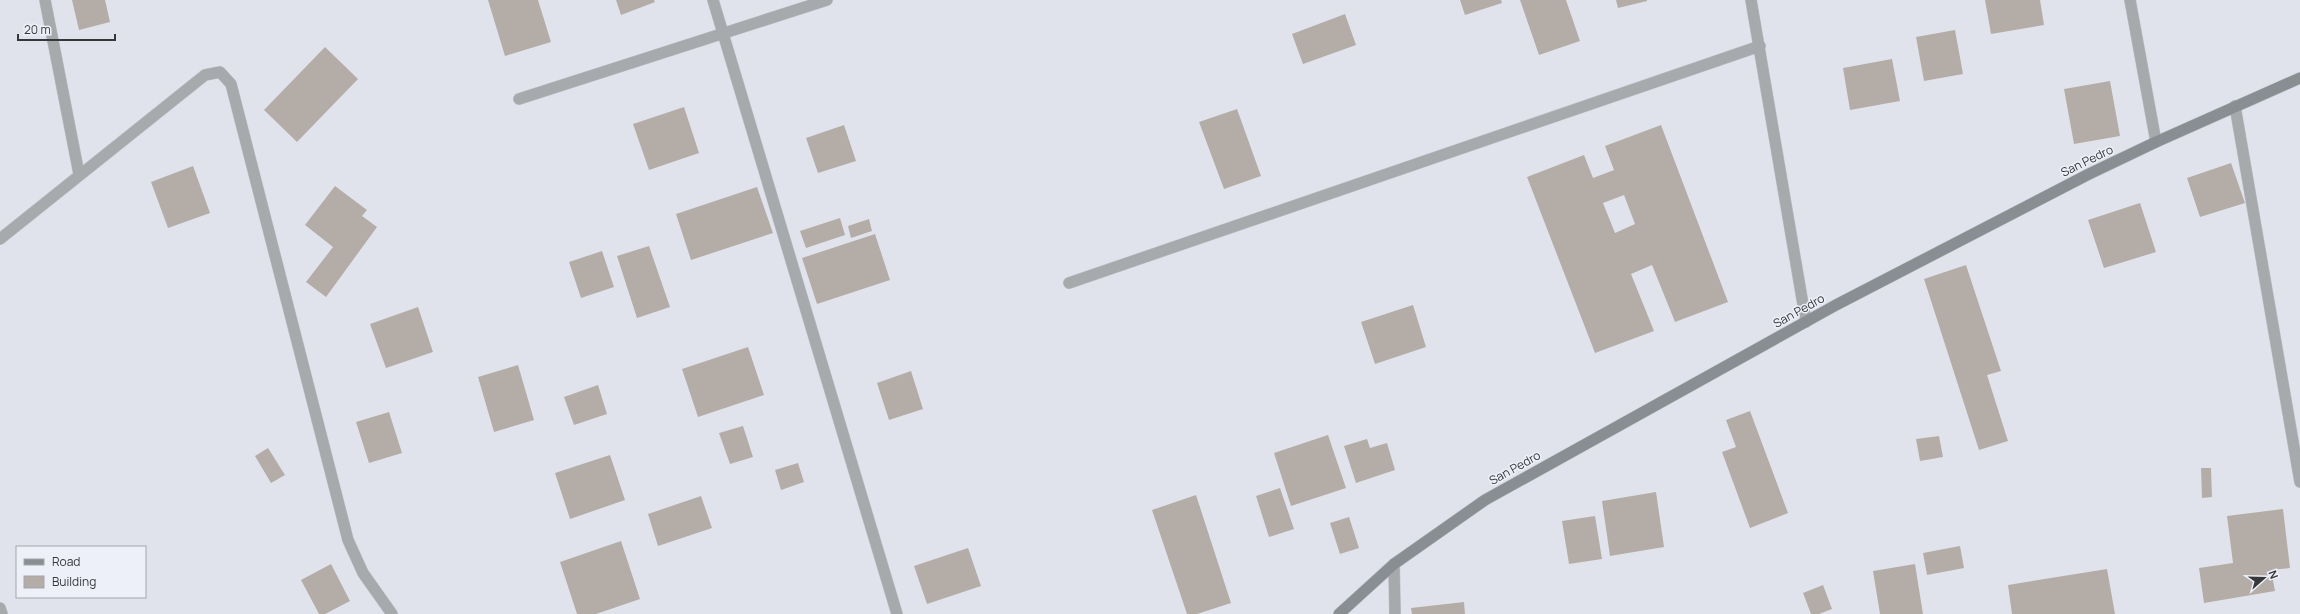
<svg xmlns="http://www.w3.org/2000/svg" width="2300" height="614" font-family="Manrope,sans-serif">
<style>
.building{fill:#b4ada7;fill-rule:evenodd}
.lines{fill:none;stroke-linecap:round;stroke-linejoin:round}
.minor-casing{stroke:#bfc1c8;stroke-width:12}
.secondary-casing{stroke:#bfc1c8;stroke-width:12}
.minor{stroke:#a7aaad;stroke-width:11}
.secondary{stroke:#898e92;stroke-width:11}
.labels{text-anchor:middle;stroke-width:3;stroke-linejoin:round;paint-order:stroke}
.street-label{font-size:12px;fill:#36373a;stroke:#eef0f9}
</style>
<rect width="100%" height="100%" fill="#e1e3ec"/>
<path class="building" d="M72,0H105L110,22L79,30Z
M488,0H538L551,42L505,56Z
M616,0H654L655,2L621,15Z
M1460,0H1501L1502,3L1465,15Z
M1520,0H1566L1580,41L1539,55Z
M1616,0H1647V1L1618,8Z
M1985,0H2040L2044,25L1991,34Z
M1345,14L1356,45L1303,64L1292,34Z
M1955,30L1963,74L1924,81L1916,37Z
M325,47L358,79L297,142L264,110Z
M1892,59L1900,101L1850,110L1843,68Z
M2110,81L2120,136L2074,144L2064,89Z
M684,107L699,153L649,170L633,124Z
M1237,109L1261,176L1224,189L1199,122Z
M844,125L856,161L818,173L806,138Z
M1661,125L1728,302L1675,322L1652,265L1631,274L1654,331L1595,353L1527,177L1584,155L1593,178L1614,170L1605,146ZM1624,195L1635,224L1615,233L1603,203Z
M2231,163L2245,203L2200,217L2187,178Z
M193,166L210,213L168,228L151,182Z
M335,186L367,210L362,216L377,227L326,297L306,282L333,247L305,225Z
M757,187L773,233L691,260L676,214Z
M2140,203L2156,252L2104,268L2088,220Z
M840,218L845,235L806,248L800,231Z
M869,219L872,231L851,238L848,226Z
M875,234L890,280L817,304L802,258Z
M649,246L670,307L637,318L617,256Z
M602,251L614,287L581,298L569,262Z
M1966,265L2001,371L1987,375L2008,441L1979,450L1924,279Z
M1413,305L1426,347L1375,364L1361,322Z
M418,307L433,352L386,368L370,324Z
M748,347L764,395L698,417L682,369Z
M518,365L534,420L494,432L478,377Z
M911,371L923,409L889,420L877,383Z
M598,385L607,414L574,425L564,397Z
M1750,411L1788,513L1750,528L1722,452L1736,447L1726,420Z
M389,412L402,453L369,463L356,422Z
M743,426L753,457L730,464L719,433Z
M1328,435L1346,488L1291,506L1274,453Z
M1939,436L1943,457L1920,461L1916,439Z
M1367,439L1370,448L1387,443L1395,470L1356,483L1344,446Z
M268,448L285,475L271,483L255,456Z
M610,455L625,500L570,519L555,473Z
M798,463L804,482L781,490L775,470Z
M2201,468H2211L2212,497L2202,498Z
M1280,488L1294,529L1269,537L1256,496Z
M1656,492L1664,547L1610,556L1602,501Z
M1196,495L1231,603L1197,614H1187L1152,510Z
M701,496L712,528L658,546L648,514Z
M2283,509L2290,568L2271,570L2275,591L2204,603L2199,568L2233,563L2227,516Z
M1595,516L1602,559L1569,564L1562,521Z
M1349,517L1359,548L1340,554L1330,523Z
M621,541L640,599L596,614H577L560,562Z
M1960,546L1964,568L1927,575L1923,553Z
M968,548L981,586L927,604L914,566Z
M331,564L350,601L325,614H319L301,580Z
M1915,564L1923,614H1880L1873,571Z
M2107,569L2115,614H2012L2008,585Z
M1823,585L1832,609L1819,614H1811L1803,593Z
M1464,602L1465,614H1412L1411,608Z"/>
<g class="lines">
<g class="minor-casing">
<path id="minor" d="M45,0L79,174
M713,0L897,614
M1751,0L1806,322
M2130,0L2156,142
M519,99L827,0
M2235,106L2300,482
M0,239L205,75L220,72L231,84L348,540L363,573L392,614
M1069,283L1760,46
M1394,564L1395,614
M0,608L2,614"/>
</g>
<g class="secondary-casing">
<path id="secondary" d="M1339,614L1394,564L1485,500L1836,305L2089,174L2156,142L2300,78"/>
</g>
<use href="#minor" class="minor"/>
<use href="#secondary" class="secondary"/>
</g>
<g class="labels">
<g class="street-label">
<text transform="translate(2087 161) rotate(-26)" y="4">San Pedro</text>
<text transform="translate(1799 311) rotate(-29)" y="4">San Pedro</text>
<text transform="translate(1515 468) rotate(-29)" y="4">San Pedro</text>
</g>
</g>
<rect x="16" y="546" width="130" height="52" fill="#eef0f9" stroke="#a4a6ad"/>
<rect x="24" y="559" width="20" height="6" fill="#898e92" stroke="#a4a6ad"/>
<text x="52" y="566" font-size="12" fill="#36373a">Road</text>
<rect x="24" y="576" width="20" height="12" fill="#b4ada7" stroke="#a4a6ad"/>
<text x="52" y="586" font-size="12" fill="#36373a">Building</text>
<g transform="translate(2264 578) rotate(70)" stroke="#eef0f9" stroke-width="3" paint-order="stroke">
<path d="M0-3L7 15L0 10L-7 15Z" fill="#36373a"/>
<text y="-6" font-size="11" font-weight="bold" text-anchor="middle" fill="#36373a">N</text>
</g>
<path d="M18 34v6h97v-6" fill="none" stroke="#36373a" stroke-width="2"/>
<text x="24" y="34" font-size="12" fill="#36373a" stroke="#eef0f9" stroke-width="3" paint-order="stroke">20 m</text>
</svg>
